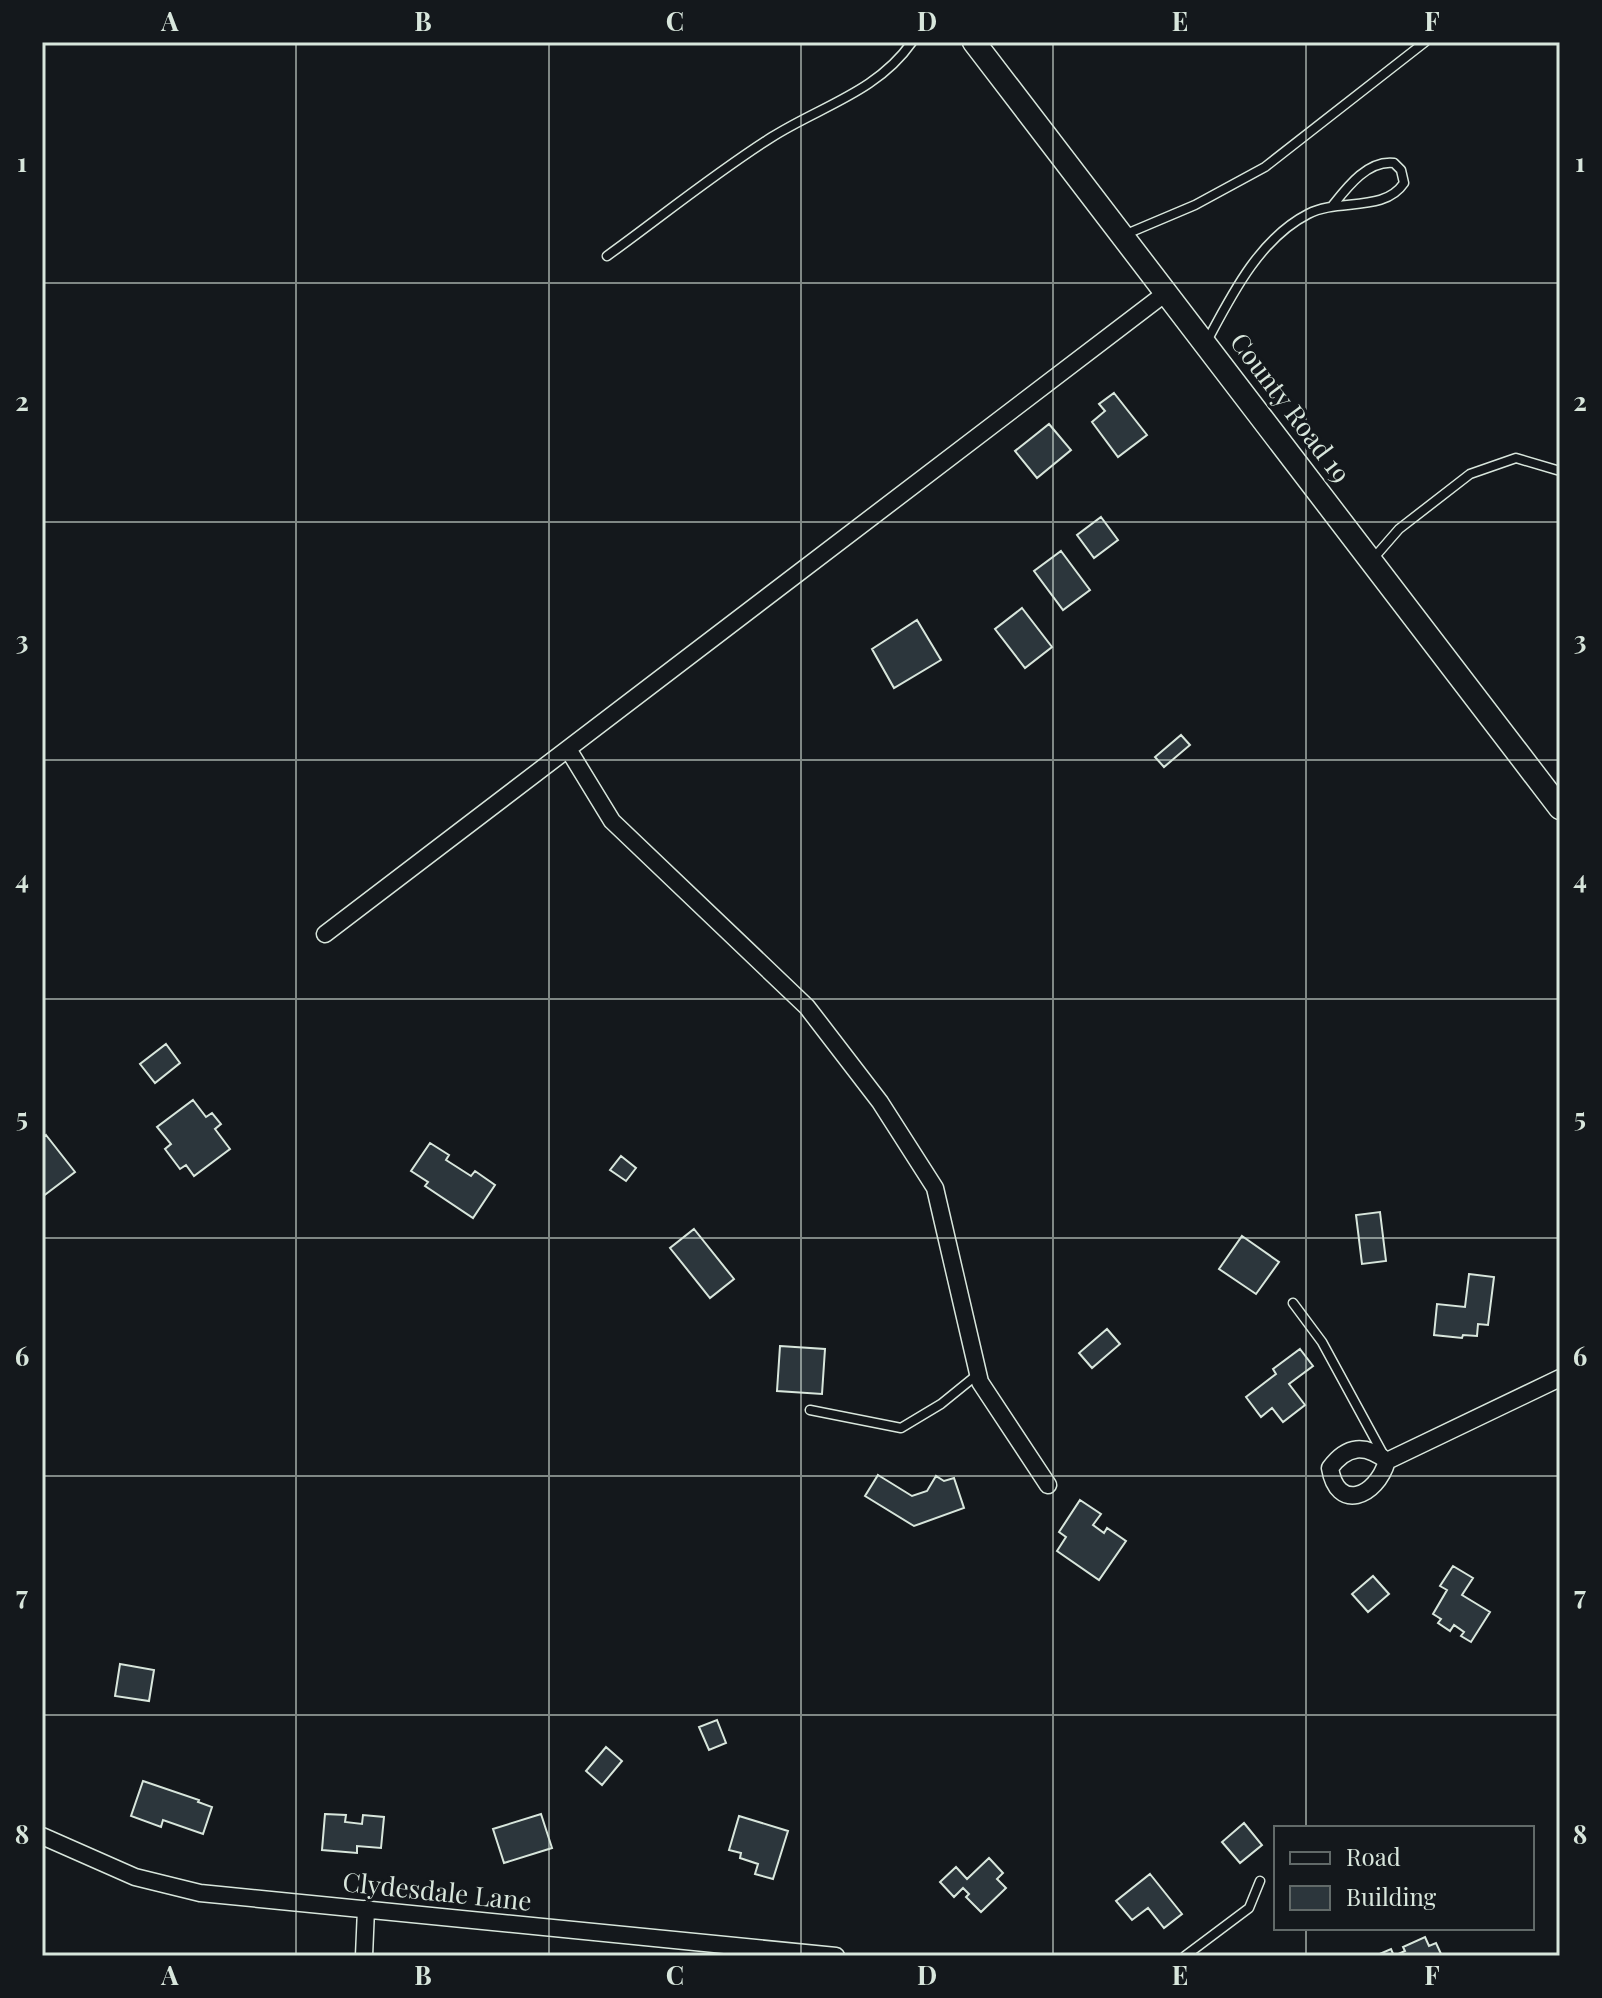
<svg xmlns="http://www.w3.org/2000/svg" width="1602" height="1998" font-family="'Playfair Display',serif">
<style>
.building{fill:#2c363c;stroke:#d8e6dc;stroke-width:2}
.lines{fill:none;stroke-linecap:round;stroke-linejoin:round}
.lane-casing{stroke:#d8e6dc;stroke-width:11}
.street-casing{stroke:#d8e6dc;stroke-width:19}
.secondary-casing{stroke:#d8e6dc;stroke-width:25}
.lane{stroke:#14181c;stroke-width:8}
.street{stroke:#14181c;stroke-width:16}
.secondary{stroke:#14181c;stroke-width:22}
.grid{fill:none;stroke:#d8e6dc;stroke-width:2;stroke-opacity:0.55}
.labels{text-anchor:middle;stroke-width:6;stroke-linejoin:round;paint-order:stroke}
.street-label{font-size:26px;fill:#d8e6dc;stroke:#14181c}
.neatline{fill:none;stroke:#d8e6dc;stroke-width:3}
.grid-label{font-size:26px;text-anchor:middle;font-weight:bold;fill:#d8e6dc}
</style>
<rect width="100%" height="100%" fill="#14181c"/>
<path class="building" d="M1114,393L1147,435L1118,457L1092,422L1105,411L1099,404Z
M1049,424L1071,450L1037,478L1015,451Z
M1101,517L1118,540L1094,558L1077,535Z
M1061,551L1090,590L1063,610L1034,571Z
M1022,608L1052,647L1025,668L995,629Z
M917,620L941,660L894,688L872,649Z
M1181,735L1190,745L1164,767L1155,757Z
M166,1044L180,1063L155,1083L140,1064Z
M193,1100L206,1117L212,1113L221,1124L215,1129L230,1149L194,1176L186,1165L180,1169L165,1149L171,1144L157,1127Z
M46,1135L75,1172L42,1197V1138Z
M430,1143L449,1155L446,1160L471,1176L475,1171L495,1185L473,1218L425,1186L428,1182L411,1171Z
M621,1156L636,1168L626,1181L610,1170Z
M1380,1212L1386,1261L1362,1264L1356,1215Z
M694,1229L734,1279L710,1298L670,1248Z
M1242,1236L1279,1262L1256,1294L1219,1269Z
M1469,1274L1494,1277L1488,1325L1478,1324L1477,1336L1463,1335L1462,1338L1434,1335L1437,1304L1465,1307Z
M1107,1329L1120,1344L1092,1368L1079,1353Z
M780,1346L825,1349L822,1394L777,1391Z
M1300,1349L1313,1366L1289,1384L1305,1405L1283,1422L1272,1408L1261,1417L1246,1397L1276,1374L1273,1369Z
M878,1475L912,1496L927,1491L936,1476L944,1481L954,1478L964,1508L914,1526L865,1496Z
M1080,1500L1101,1514L1093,1525L1104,1533L1107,1528L1126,1541L1099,1580L1057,1551L1066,1537L1059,1532Z
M1453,1566L1473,1578L1462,1595L1490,1612L1471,1642L1461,1636L1464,1632L1454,1625L1450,1631L1438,1623L1441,1619L1433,1614L1447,1590L1440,1586Z
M1373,1576L1389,1594L1368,1612L1352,1594Z
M120,1664L154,1670L149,1701L115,1696Z
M717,1720L726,1743L709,1750L699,1727Z
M606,1747L622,1761L602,1785L586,1771Z
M143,1781L199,1800L198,1802L212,1807L203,1834L163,1820L161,1827L131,1816Z
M325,1814L346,1815L345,1822L362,1824L363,1815L384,1817L381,1848L357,1846V1853L322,1850Z
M541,1814L552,1848L504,1863L493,1829Z
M739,1816L788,1831L773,1879L755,1874L758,1864L740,1858L741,1853L729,1850Z
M1244,1823L1262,1845L1240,1863L1222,1842Z
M989,1858L1003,1873L997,1879L1006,1888L981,1912L966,1897L969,1894L963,1888L954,1897L940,1882L956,1867L967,1879Z
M1150,1874L1182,1914L1164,1928L1148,1908L1132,1920L1116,1901Z
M1425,1937L1429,1946L1436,1943L1442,1956H1375L1391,1949L1394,1956L1405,1951L1403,1947Z"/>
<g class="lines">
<g class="lane-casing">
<path id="lane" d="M1124,235L1195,205L1265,167L1425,42
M607,256C661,217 715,173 772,137C821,106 877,92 912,42
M1206,343C1231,296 1259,239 1308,214C1338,198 1384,213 1404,183L1401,170L1394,163C1368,160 1348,186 1333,205
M1372,560L1399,529L1470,474L1516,458L1560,471
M1293,1303L1322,1342L1383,1454
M810,1410L901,1428L941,1404L978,1374
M1185,1956L1249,1908L1260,1881"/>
</g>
<g class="street-casing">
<path id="street" d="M568,749L612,821L807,1007L880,1102L935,1188L980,1382L1048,1485
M325,934L1167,292
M1387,1461C1365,1444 1347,1445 1330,1468C1337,1512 1376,1498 1387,1461L1560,1378
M42,1836L135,1877L200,1893L836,1956
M364,1956L366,1909"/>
</g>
<g class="secondary-casing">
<path id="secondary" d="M974,42L1560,808"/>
</g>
<use href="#lane" class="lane"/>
<use href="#street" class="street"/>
<use href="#secondary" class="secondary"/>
</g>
<path class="grid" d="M296,42V1956M549,42V1956M801,42V1956M1053,42V1956M1306,42V1828M42,283H1560M42,522H1560M42,760H1560M42,999H1560M42,1238H1560M42,1476H1560M42,1715H1560M1306,1928V1956"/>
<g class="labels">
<g class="street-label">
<text transform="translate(1290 408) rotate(53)" y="9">County Road 19</text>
<text transform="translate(437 1892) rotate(6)" y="9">Clydesdale Lane</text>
</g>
</g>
<rect width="1602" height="1998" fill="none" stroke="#14181c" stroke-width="88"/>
<rect x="1274" y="1826" width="260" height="104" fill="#14181c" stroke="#626a69" stroke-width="2"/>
<rect x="1290" y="1852" width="40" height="12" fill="#14181c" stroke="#626a69" stroke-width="2"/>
<text x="1346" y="1866" font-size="24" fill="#d8e6dc">Road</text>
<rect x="1290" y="1886" width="40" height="24" fill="#2c363c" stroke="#626a69" stroke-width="2"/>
<text x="1346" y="1906" font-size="24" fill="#d8e6dc">Building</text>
<rect x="44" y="44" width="1514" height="1910" class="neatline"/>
<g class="grid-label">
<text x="170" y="31">A</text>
<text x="423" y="31">B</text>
<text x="675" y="31">C</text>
<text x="927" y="31">D</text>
<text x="1180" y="31">E</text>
<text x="1432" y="31">F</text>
<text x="22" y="172">1</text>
<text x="1580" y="172">1</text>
<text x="22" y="411">2</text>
<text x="1580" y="411">2</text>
<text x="22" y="650">3</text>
<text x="1580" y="650">3</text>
<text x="22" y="889">4</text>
<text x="1580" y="889">4</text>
<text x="22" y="1127">5</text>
<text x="1580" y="1127">5</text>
<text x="22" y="1366">6</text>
<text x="1580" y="1366">6</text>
<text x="22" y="1605">7</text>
<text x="1580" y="1605">7</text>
<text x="22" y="1844">8</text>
<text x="1580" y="1844">8</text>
<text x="170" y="1985">A</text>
<text x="423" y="1985">B</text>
<text x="675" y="1985">C</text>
<text x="927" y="1985">D</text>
<text x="1180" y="1985">E</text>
<text x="1432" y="1985">F</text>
</g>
</svg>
